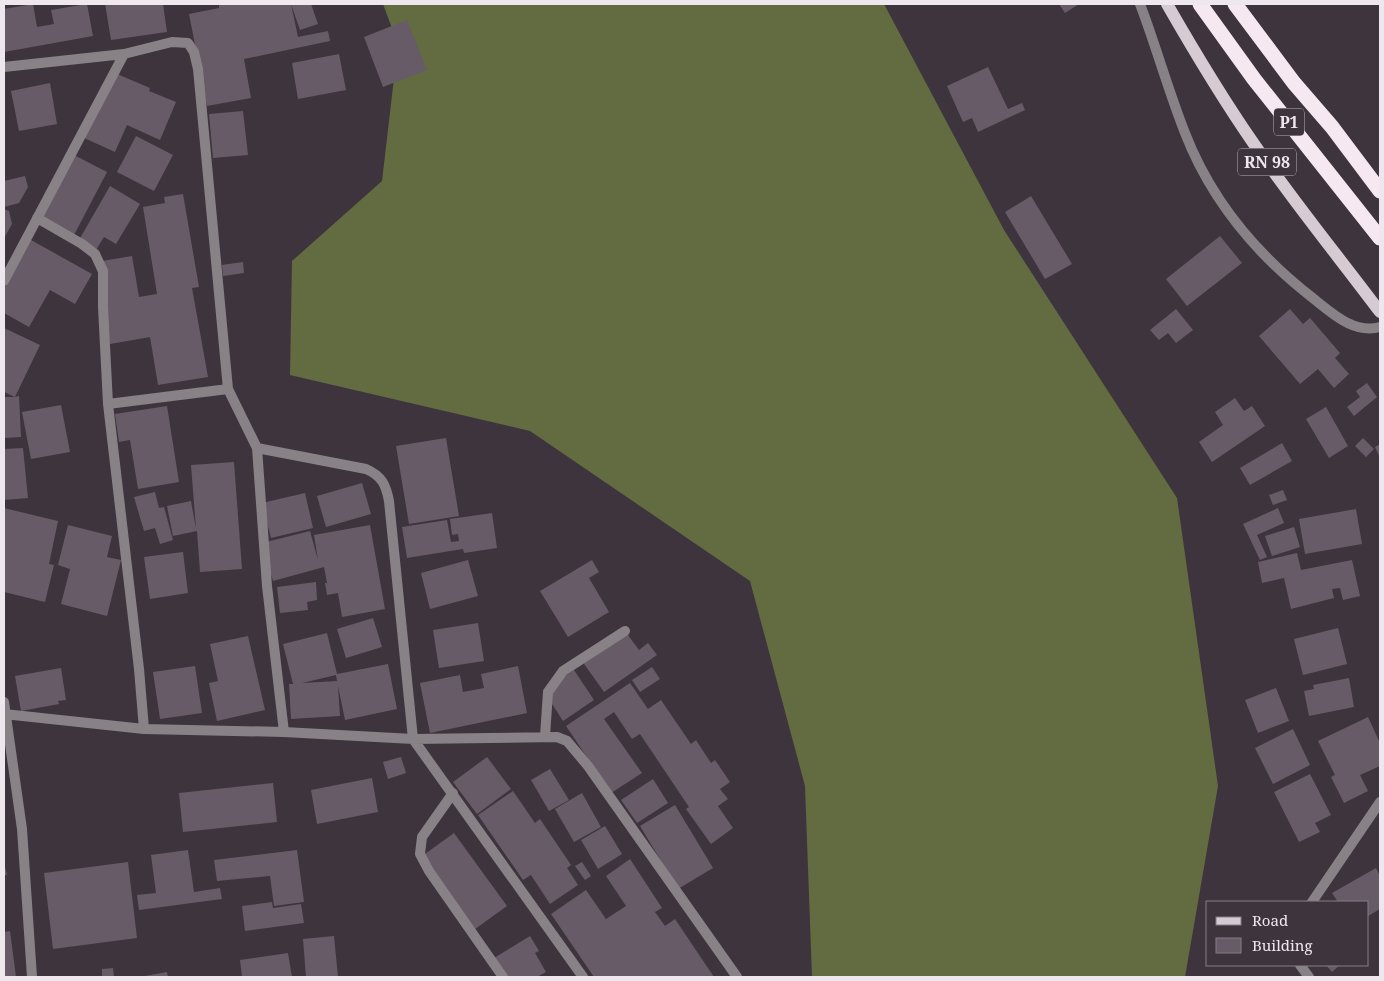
<svg xmlns="http://www.w3.org/2000/svg" width="1384" height="981" font-family="'Noto Serif',serif">
<style>
.forest{fill:#626c40}
.building{fill:#665b66;fill-rule:evenodd}
.lines{fill:none;stroke-linecap:round;stroke-linejoin:round}
.minor{stroke:#888286;stroke-width:10}
.primary{stroke:#d7cbd3;stroke-width:12}
.motorway{stroke:#f6e8f1;stroke-width:15}
.labels{text-anchor:middle;stroke-width:4;stroke-linejoin:round;paint-order:stroke}
.shield{fill:#3e343e;stroke:#b9b2b9;stroke-width:1}
.shield-label{font-size:16px;font-weight:bold;fill:#eee8ee}
</style>
<rect width="100%" height="100%" fill="#3e343e"/>
<path class="forest" d="M383,4H884L1004,230L1177,498L1218,786L1185,977H812L805,786L750,581L530,431L290,375L292,261L382,181L398,44Z"/>
<path class="building" d="M33,4L37,27L54,24L51,10L87,4L93,36L4,52V9Z
M105,4H163L167,32L111,40Z
M219,4H291L298,37L328,31L330,41L244,59L251,98L207,106L189,14L219,8Z
M291,4H311L318,24L300,30Z
M1059,4H1079L1065,13Z
M407,20L427,70L383,87L364,37Z
M339,54L346,90L298,99L292,63Z
M988,67L1008,109L1022,103L1025,110L978,132L972,118L963,122L947,86Z
M110,71L150,88L149,91L176,102L160,140L127,125L115,152L82,137Z
M50,83L57,124L19,131L11,91Z
M243,111L248,155L213,158L209,114Z
M136,136L173,155L154,191L117,172Z
M74,155L107,172L74,235L42,218Z
M25,176L28,187L19,203L4,207V181Z
M110,186L140,204L116,244L104,237L96,250L79,240Z
M183,194L199,287L192,288L208,377L158,385L150,337L110,344L96,262L132,256L139,297L157,294L143,207L165,203L164,197Z
M1031,196L1072,264L1045,279L1005,212Z
M4,209L9,211L12,224L4,238Z
M1220,236L1242,263L1187,306L1166,279Z
M31,240L92,274L75,304L50,290L29,327L4,313V289Z
M243,262L244,273L223,276L222,265Z
M1176,309L1193,330L1176,343L1168,333L1159,340L1150,330Z
M1290,309L1303,324L1310,318L1340,353L1335,358L1349,374L1334,388L1318,369L1300,384L1259,336Z
M4,328L40,345L15,397L19,396L21,437L4,438V397H15L4,392Z
M1367,383L1377,397L1354,416L1347,407L1360,397L1356,391Z
M1235,398L1244,411L1252,406L1265,426L1212,462L1199,442L1223,425L1215,412Z
M61,405L70,452L31,459L22,412Z
M167,406L179,482L138,489L130,440L119,442L115,414Z
M1326,407L1348,446L1329,458L1306,419Z
M446,438L459,516L409,524L396,446Z
M1363,438L1374,449L1366,457L1355,446Z
M1282,443L1292,461L1250,485L1240,468Z
M1380,444V458L1375,447Z
M23,448L28,498L4,500V449Z
M234,462L242,569L200,572L197,531L173,536L167,506L191,501L196,529L191,465Z
M362,483L371,514L326,527L317,496Z
M1283,490L1287,500L1273,505L1269,495Z
M155,492L159,508L164,507L173,540L160,544L155,528L144,531L134,497Z
M305,493L313,528L271,538L262,503Z
M4,508L58,521L49,564L54,565L45,602L4,592Z
M1278,508L1284,523L1257,535L1267,557L1260,560L1243,524Z
M1356,509L1362,544L1305,554L1299,519Z
M492,513L497,548L464,553L463,549L407,558L402,527L447,520L451,542L459,541L458,534L452,535L450,519Z
M68,525L112,536L107,557L121,560L107,616L61,604L70,569L58,565Z
M370,525L385,609L342,617L338,593L327,595L325,583H327L324,567L273,581L262,543L310,531L318,560L314,535Z
M1294,527L1300,547L1272,556L1265,536Z
M183,552L188,593L150,599L144,557Z
M1297,553L1301,570L1352,560L1360,596L1343,600L1340,588L1332,589L1334,598L1291,609L1284,578L1262,583L1258,562Z
M468,560L478,596L430,609L421,573Z
M592,560L599,572L589,578L609,612L568,637L540,591Z
M316,582L317,600L307,602L308,610L280,613L277,587Z
M373,618L382,647L346,658L337,629Z
M478,623L484,661L439,668L433,630Z
M1338,628L1347,664L1303,675L1294,639Z
M625,631L639,650L648,643L657,655L604,692L582,661Z
M327,633L337,674L388,664L397,709L345,720L338,686L340,716L291,719L289,684H293L283,644ZM336,675L337,681L302,683Z
M248,636L265,710L217,721L209,683L218,681L210,644Z
M195,666L202,713L160,719L153,672Z
M518,666L527,713L430,733L420,683L460,675L463,692L484,688L481,674Z
M652,667L660,679L640,692L632,680Z
M61,668L66,700L58,701L59,704L21,711L15,676Z
M574,670L594,700L563,721L543,690Z
M1349,678L1354,707L1309,716L1304,691L1314,689L1313,685Z
M630,683L648,709L661,700L691,744L696,740L711,763L715,760L730,782L720,789L728,799L718,806L733,828L711,844L686,809L689,807L640,734L632,739L614,712L604,719L642,773L611,793L566,726Z
M1276,688L1289,721L1258,733L1245,700Z
M1368,717L1380,743V766L1360,775L1368,791L1344,803L1331,777L1335,775L1318,741Z
M1293,729L1310,765L1273,784L1255,748Z
M401,757L406,773L388,779L383,762Z
M487,757L511,789L477,814L453,782Z
M550,769L569,800L549,811L531,780Z
M1310,774L1331,815L1315,823L1320,832L1299,842L1274,792Z
M372,778L378,812L317,824L311,790Z
M653,779L668,803L637,823L621,800Z
M273,783L277,822L183,832L179,793Z
M513,791L535,823L540,819L571,865L567,868L578,885L550,904L531,875L523,880L478,815Z
M582,793L601,827L574,842L555,809Z
M675,805L713,868L678,889L640,826Z
M605,826L622,854L598,869L581,840Z
M454,833L507,906L471,932L418,859Z
M188,850L194,892L220,888L222,899L139,910L137,895L156,893L151,855Z
M297,850L304,902L274,906L270,876L217,881L214,860Z
M630,859L662,908L655,912L665,926L675,919L714,977H594L551,914L586,890L606,919L626,906L606,876Z
M128,862L137,938L53,949L44,873Z
M582,862L591,876L585,880L575,866Z
M4,863L7,875H4Z
M1376,868L1380,876V909L1368,916V902H1338L1332,893Z
M272,902L273,908L301,904L304,923L245,931L242,906Z
M10,931L16,977H4V932Z
M334,936L338,977H306L303,939Z
M530,936L539,951L535,953L546,972L537,977H501L491,960Z
M288,953L292,977H242L240,960Z
M1326,965H1340L1332,972Z
M113,968L114,977H102V969Z
M167,972L168,977H145V976Z"/>
<g class="lines">
<path class="minor" d="M1140,4C1156,46 1168,90 1185,133C1211,200 1257,255 1314,299C1333,314 1354,334 1380,327
M4,67L124,54L172,42L188,43L194,52L198,69L228,389L257,448L366,469C382,476 386,485 389,501L413,739L583,977
M37,218L82,244L95,254L103,271V307L108,404L139,669L144,729
M4,281L124,54
M108,404L228,389
M257,448L267,586L284,732
M4,702L22,829L32,977
M4,714L144,729L284,732L413,739L557,737L567,741L588,766L737,977
M545,736L548,692L563,671L625,631
M453,793L422,837L420,854L429,871L503,977
M1312,902L1380,802
M1300,965L1309,977"/>
<path class="primary" d="M1167,4C1194,51 1222,98 1254,144C1293,201 1338,256 1380,312"/>
<path class="motorway" d="M1200,4L1254,79L1380,238
M1235,4L1294,83L1332,127L1380,191"/>
</g>
<g class="labels">
<g class="shield">
<rect x="1274" y="108.5" width="30" height="27" rx="4"/>
<rect x="1238" y="148.5" width="58" height="27" rx="4"/>
</g>
<g class="shield-label">
<text x="1289" y="128">P1</text>
<text x="1267" y="168">RN 98</text>
</g>
</g>
<rect width="1384" height="981" fill="none" stroke="#eee8ee" stroke-width="10"/>
<rect x="1206" y="901" width="162" height="65" fill="#3e343e" stroke="#847c84"/>
<rect x="1216" y="917" width="25" height="8" fill="#d7cbd3" stroke="#847c84"/>
<text x="1252" y="926" font-size="15" fill="#eee8ee">Road</text>
<rect x="1216" y="938" width="25" height="15" fill="#665b66" stroke="#847c84"/>
<text x="1252" y="951" font-size="15" fill="#eee8ee">Building</text>
</svg>
